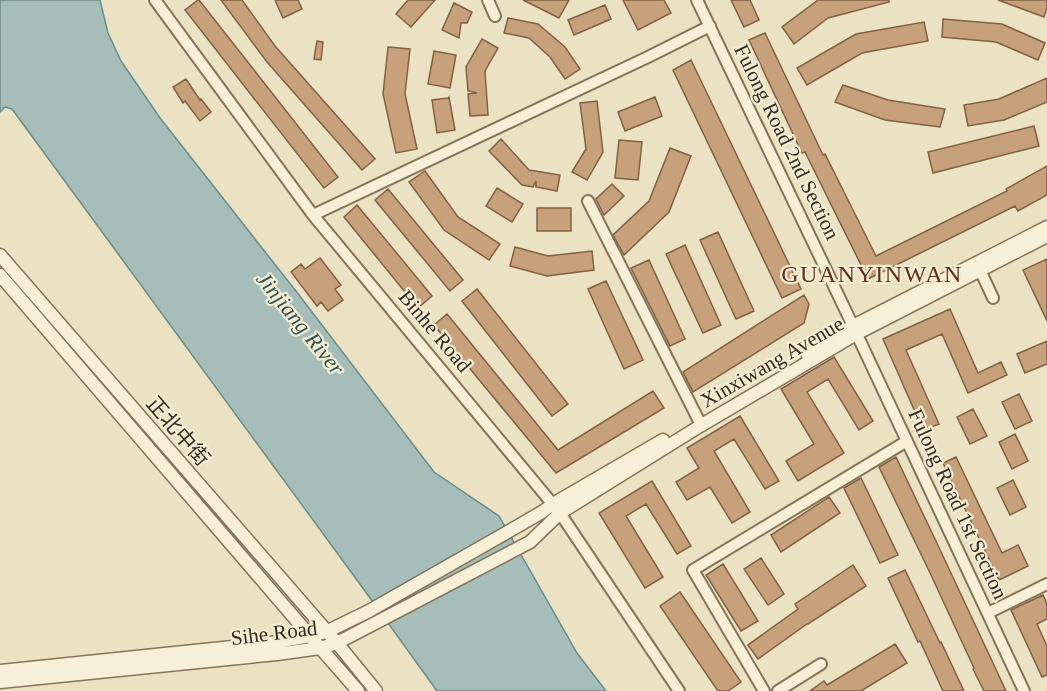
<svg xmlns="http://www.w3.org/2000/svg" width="1047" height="691" font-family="'Times New Roman','Noto Sans SC',serif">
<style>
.water{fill:#a5beb9;stroke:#6c8c87;stroke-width:1.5}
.building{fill:#c7a17b;stroke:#826042;stroke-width:1.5}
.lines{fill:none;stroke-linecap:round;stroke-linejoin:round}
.minor-casing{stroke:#84745b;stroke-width:14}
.tertiary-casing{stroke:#84745b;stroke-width:15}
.minor{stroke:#f7efd6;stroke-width:10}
.tertiary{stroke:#f7efd6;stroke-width:12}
.labels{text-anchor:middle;stroke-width:4.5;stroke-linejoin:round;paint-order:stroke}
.street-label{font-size:21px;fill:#352b1e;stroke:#f3ecd2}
.water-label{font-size:22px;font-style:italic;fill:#2e5454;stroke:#f3ecd2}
.quarter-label{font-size:24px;letter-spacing:1.5px;fill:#5f3220;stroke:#f3ecd2}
</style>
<rect width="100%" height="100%" fill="#ebe2c3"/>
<path class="water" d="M0,0H100L108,33L121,61L160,118L299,295L434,472L499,516L577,653L606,691H437L365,591L12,109L5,107L0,112Z"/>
<path class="building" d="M198,0H199L338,177L324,188L185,10Z
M221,0H242L275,46L375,159L362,170L267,62Z
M275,0H298L302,9L283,18Z
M408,0H435L411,27L396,14Z
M523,0H569L559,18Z
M623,0H664L671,13L638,30Z
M731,0H750L759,20L744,27Z
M818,0H889V2L828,18L794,44L782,27Z
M998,0H1047V8L1044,17Z
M454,3L472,12L467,23H461L459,38L442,30Z
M605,5L611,19L574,35L568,20Z
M508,18L538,24L565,47L580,69L565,79L550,57L529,38L504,33Z
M943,19L1002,24L1045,43L1038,60L996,42L942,37Z
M924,22L928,41L862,53L807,85L797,68L856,34Z
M765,33L823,155L825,154L876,256L1007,191L1006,189L1047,166V195L1018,211L1015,206L868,279L805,152L802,153L749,40Z
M482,39L498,48L485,71L488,115L470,116L468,94L477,93L468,91L466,67Z
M317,41L323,42L321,60L314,59Z
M388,47L410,49L405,94L417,149L396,153L383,94Z
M434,51L456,55L450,88L428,84Z
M691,60L801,289L782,298L673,70Z
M1047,78V102L1004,120L968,126L964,105L999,99Z
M186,79L200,100L201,99L211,112L200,121L185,101L183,103L173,87Z
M843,85L888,100L945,109L940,127L885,120L835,102Z
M449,97L455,130L437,133L432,100L448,98V99Z
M655,97L662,116L625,131L618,112Z
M597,101L603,152L587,180L572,172L586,149L580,103Z
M1034,126L1039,146L933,173L928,152Z
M501,139L529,170L560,175L557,191L536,187V181L533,187L522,185L489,151Z
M619,140L642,142L638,180L615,178Z
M670,148L691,156L669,212L624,255L613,235L649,201Z
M425,171L458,217L500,244L489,260L444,230L409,182Z
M612,184L624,196L604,215L596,199Z
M497,188L523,204L512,222L486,206Z
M388,189L463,280L450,291L375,200Z
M357,205L432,296L418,308L344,217Z
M537,208H571V231H537Z
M718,232L754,311L736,319L700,240Z
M685,245L721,325L703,333L666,254Z
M515,247L548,256L592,251L594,270L547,276L510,266Z
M320,258L341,285L335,289L343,300L328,311L321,302L317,306L291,272L301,264L305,269Z
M1047,259V321L1023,270Z
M649,260L685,339L670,346L631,268Z
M606,281L643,360L624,369L588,289Z
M477,289L568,404L552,416L462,301Z
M804,295L809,304L804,323L693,392L683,372Z
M950,309L978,373L1001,362L1007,375L968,393L942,334L906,350L939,424L923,430L883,339Z
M447,314L558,450L653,391L664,408L556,473L434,325Z
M1047,341V364L1025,373L1017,354Z
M834,357L873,421L859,430L828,379L807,392L844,453L798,481L786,461L814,444L781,389Z
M1019,394L1032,421L1015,429L1002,402Z
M973,409L987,436L970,444L957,417Z
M740,416L779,481L765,489L734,439L714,451L750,512L732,523L710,487L687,500L676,482L699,468L687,448Z
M1015,434L1028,461L1012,469L999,442Z
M896,457L943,556L1006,691H984L973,669L974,668L931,575L879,467Z
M956,457L1002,553L1018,545L1028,566L999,580L943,463Z
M861,478L898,555L880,563L844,488Z
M1013,480L1026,507L1010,515L997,488Z
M652,481L691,546L677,554L646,504L626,516L663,577L645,588L599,513Z
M829,497L840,513L781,552L771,535Z
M761,558L784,594L768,605L744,569Z
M723,564L758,621L741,631L706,575Z
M853,565L866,586L808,624H807L758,659L748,645L798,609L795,604Z
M905,570L940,643L941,642L964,691H943L920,641L918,642L888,578Z
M680,592L741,682L728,691H718L660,606Z
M1043,595L1047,604V619L1037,624L1047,646V675L1042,677L1011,610Z
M895,644L907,663L861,691H810L824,681L827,685Z"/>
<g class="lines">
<g class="minor-casing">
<path id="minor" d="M155,0L313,215L560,513L679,691
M488,0L495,16
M697,0L853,326L1024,691
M588,201L698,419
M313,215L648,57L710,26
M980,270L993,298
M988,613L1047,584
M764,691L693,570L907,441
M778,691L821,664"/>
</g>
<g class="tertiary-casing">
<path id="tertiary" d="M0,255L337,643L376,691
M0,275L310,636L358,691
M807,354L853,326L1047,227
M0,671L271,643L310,636L326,632L369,611L518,526L542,512L553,504L663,440
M0,682L277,654L320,648L337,643L530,542L560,513L700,426L856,334L1047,236"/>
</g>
<use href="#minor" class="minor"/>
<use href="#tertiary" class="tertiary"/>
</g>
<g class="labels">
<g class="street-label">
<text transform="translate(787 142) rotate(64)" y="7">Fulong Road 2nd Section</text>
<text transform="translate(435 331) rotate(50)" y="7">Binhe Road</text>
<text transform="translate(772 362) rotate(-30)" y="7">Xinxiwang Avenue</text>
<text transform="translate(178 431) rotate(49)" y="7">正北中街</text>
<text transform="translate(958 504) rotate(65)" y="7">Fulong Road 1st Section</text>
<text transform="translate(274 633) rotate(-7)" y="7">Sihe Road</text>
</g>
<g class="water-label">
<text transform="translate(301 323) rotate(51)" y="8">Jinjiang River</text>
</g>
<g class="quarter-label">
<text x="872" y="282">GUANYINWAN</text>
</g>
</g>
</svg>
